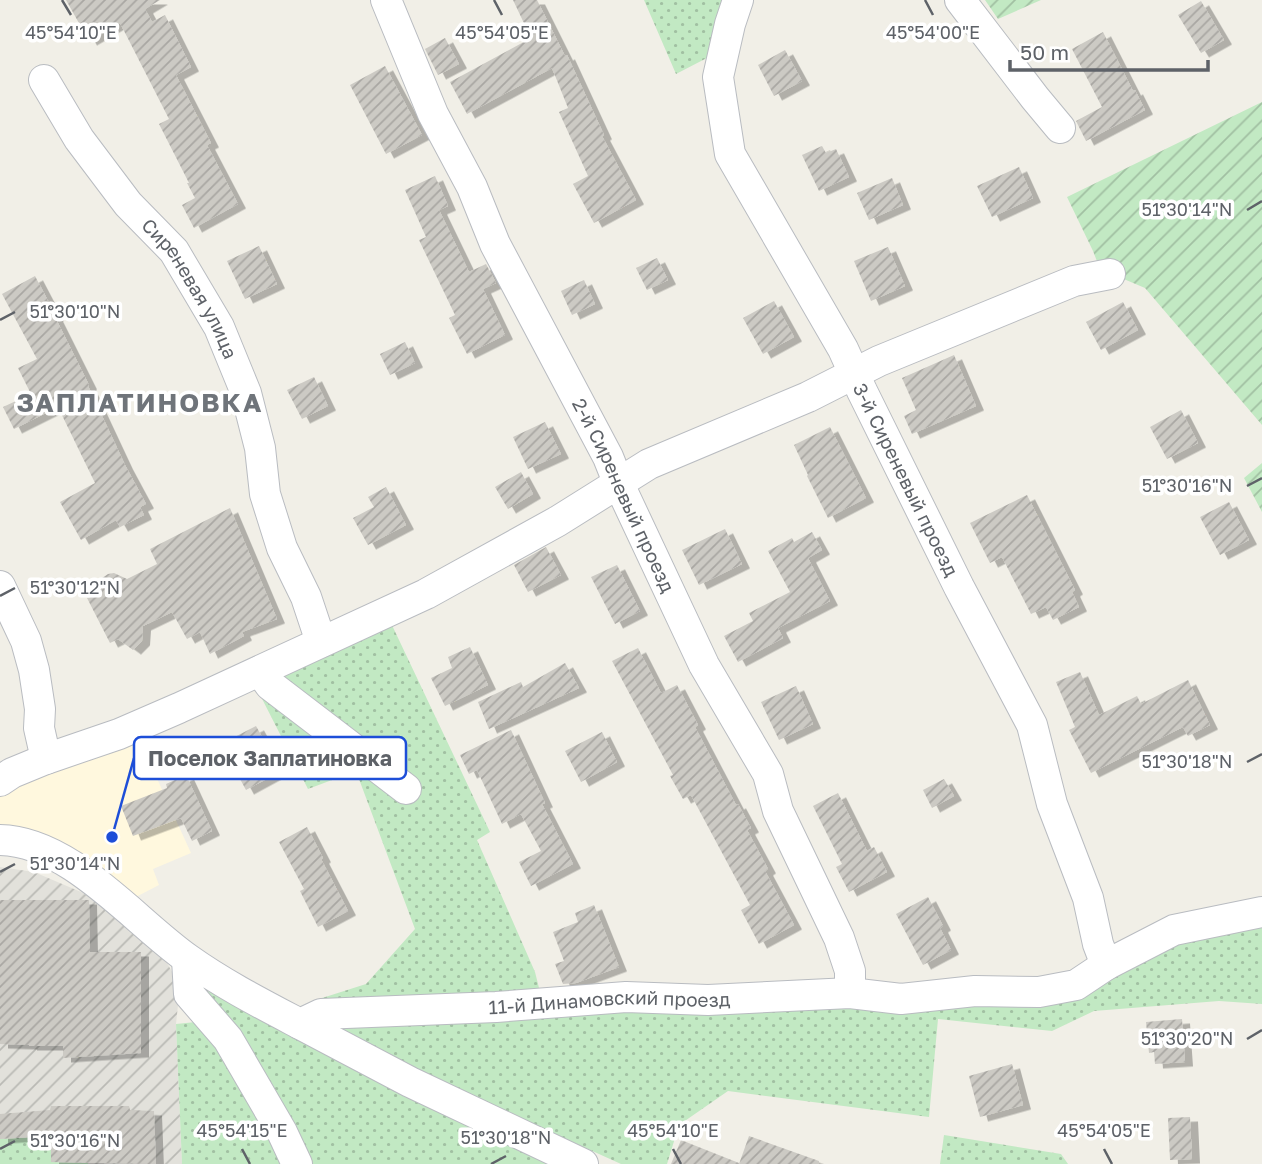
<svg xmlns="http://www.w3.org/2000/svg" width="1262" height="1164" font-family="'Golos Text',sans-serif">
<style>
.commercial{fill:#fff8de}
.industrial{fill:url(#industrial-furrows)}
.grass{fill:url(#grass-dots)}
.garden{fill:url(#garden-furrows)}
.building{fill:url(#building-hatch);filter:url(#shadow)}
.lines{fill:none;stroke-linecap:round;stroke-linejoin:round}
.minor-casing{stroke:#b9bcc1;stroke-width:32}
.minor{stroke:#fff;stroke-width:30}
.ticks{fill:none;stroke:#5e6268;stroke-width:2.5}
.labels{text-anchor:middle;stroke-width:7;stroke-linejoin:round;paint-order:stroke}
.street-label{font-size:19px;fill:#5e6268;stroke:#fff}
.district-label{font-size:26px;font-weight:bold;letter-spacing:2px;fill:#6f747a;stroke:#fff}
.ticks-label{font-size:18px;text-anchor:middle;fill:#5e6268;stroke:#fff;stroke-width:7;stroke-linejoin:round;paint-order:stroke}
.leader{fill:none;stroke:#1d4ed8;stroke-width:2.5}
.callout-dot{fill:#1d4ed8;stroke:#fff;stroke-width:2.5}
.callout{fill:#fff;stroke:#1d4ed8;stroke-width:2.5}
.callout-label{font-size:21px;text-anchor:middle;font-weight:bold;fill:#5e6268}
</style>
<defs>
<pattern id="industrial-furrows" width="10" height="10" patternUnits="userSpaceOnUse" patternTransform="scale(1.75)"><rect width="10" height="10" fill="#e2e1db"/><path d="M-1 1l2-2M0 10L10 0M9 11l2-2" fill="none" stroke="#babab5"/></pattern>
<pattern id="grass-dots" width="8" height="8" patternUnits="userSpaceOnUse" patternTransform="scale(1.75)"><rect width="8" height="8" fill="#c2e9c3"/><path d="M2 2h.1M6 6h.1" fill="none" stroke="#a1c0a2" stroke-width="1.8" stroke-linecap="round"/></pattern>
<pattern id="garden-furrows" width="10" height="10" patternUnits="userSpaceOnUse" patternTransform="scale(1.75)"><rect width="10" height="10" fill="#c2e9c3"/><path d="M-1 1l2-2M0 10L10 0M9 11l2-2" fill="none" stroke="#a1c0a2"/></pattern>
<pattern id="building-hatch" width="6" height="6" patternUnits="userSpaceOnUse" patternTransform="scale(1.75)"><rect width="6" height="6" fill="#cccac4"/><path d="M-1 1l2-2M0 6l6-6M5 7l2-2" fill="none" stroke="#a9a7a3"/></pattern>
<filter id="shadow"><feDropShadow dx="8" dy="4.5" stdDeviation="0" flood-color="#0004"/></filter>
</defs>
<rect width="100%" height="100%" fill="#f1efe7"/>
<path class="commercial" d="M138,737L191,853L153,869L159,885L132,899L0,828V792Z"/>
<path class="industrial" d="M0,867L34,872L81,892L119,915L158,947L180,986L176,1024L182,1164H88L87,1163L51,1162V1136L0,1139Z"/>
<path class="grass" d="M644,0H748L732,45L676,74Z
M390,621L490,832L477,840L535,972L541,996L320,1006L319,999L366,984L415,929L356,771L308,789L255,685Z
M1262,923V1004L1219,1001L1094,1011L1052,1031L938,1019L929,1117L728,1091L679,1125L667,1164H621L436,1080L330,1025L1115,974L1173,942Z
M203,986L553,1164H182L176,1024L196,1022Z
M944,1135L1061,1154L1068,1164H940Z
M51,1136V1162L88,1163V1164H0V1139Z"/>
<path class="garden" d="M985,0H1041L998,19Z
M1262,102V425L1145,288L1100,269L1093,251L1067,197Z
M1262,463V512L1244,478Z"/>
<path class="building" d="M66,0H160L145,9L152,22L165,15L191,67L176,75L211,143L207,145L238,204L194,228L182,205L195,198L187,183H189L159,124L169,119L120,23L89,41Z
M513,0H537L565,56L567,55L604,135L602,136L636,200L594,223L573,184L588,176L559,112L568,108L552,68L467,114L450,82L531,38Z
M1201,1L1224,40L1201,53L1178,15Z
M1103,32L1133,91L1135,90L1145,110L1086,141L1076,121L1102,107L1072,49Z
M445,38L459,64L438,75L425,49Z
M785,50L802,81L774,96L758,65Z
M385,66L422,135L386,154L350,85Z
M822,146L826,153L836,149L849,177L819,191L802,155Z
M1019,167L1033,198L992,217L977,186Z
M435,176L448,206L439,210L469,272L486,264L496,283L483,289L505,335L467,354L449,318L455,315L419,240L426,237L405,190Z
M892,178L903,205L869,220L857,193Z
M259,246L277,284L245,299L227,261Z
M888,247L905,286L871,301L854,261Z
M657,258L668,280L647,290L636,268Z
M35,276L56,316L55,317L89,385L88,386L125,465L146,504L140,507L144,515L120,527L116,520L81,540L60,502L95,483L58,407L14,429L3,407L31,394L18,368L37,359L2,294Z
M584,280L595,304L572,315L561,291Z
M774,301L794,337L763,354L743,318Z
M1123,302L1138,330L1101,350L1086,322Z
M405,342L415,363L390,375L380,354Z
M954,355L976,406L912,434L904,416L916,410L902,378Z
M314,377L328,406L302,419L287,390Z
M1181,410L1198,443L1167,459L1150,427Z
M545,422L561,454L528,469L513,437Z
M830,427L866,498L828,518L807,476L808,475L794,445Z
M521,472L533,494L508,509L495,487Z
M386,487L406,525L368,545L353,518L374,507L368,497Z
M1027,495L1075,590L1072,592L1079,607L1053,620L1046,607L1031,614L1002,557L990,563L970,523Z
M1229,502L1249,540L1220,555L1200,517Z
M230,508L277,619L242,632L244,636L210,654L200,632L187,639L172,612L143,626L142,641L133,650L118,639L110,643L87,598L93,595V584L108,574L114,573L127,579L157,564L150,549Z
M725,529L742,564L699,585L682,550Z
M812,532L822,550L808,558L830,601L778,628L783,638L738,662L724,636L753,621L749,613L790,592L768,551L792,538L794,542Z
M546,547L561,575L528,592L514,565Z
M617,565L640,611L615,624L591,577Z
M470,647L488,685L445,706L431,678L452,668L448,657Z
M638,648L661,693L677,685L698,725L695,727L736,805L738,804L751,828L747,830L768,869L765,871L794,925L759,944L741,910L750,905L691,795L683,799L670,776L673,775L612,661Z
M565,663L579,688L489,729L478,702L521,682L523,687Z
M1080,672L1099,715L1137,696L1141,704L1188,680L1210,725L1188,736L1183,727L1091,773L1069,730L1075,727L1056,682Z
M796,686L813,724L779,740L761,702Z
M256,726L281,771L246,790L221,744Z
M511,730L545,803L542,804L573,864L531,886L519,862L541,851L521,814L502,824L477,770L469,774L460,755Z
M602,732L617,762L581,782L565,751Z
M186,775L212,831L192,841L181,818L133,836L121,806L167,788L166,784Z
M944,779L954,796L932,808L923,790Z
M838,793L867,851L874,847L887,872L849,892L836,867L842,864L813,806Z
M307,827L323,858L321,859L348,911L318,927L300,891L304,889L279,842Z
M928,897L943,926L940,928L951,950L923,965L896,914Z
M0,900H89L90,952H141V1053L63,1058V1046H29V1045L0,1044Z
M594,905L619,967L576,983L563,984L555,964L564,961L553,932L578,922L575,913Z
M1182,1019L1185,1062L1155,1064L1154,1052L1149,1053L1146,1022Z
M1012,1064L1023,1105L980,1117L969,1076Z
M51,1106H129L130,1110L154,1111L156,1164L51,1162V1136L0,1139V1114L50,1110Z
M1190,1117L1192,1159L1170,1160L1168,1118Z
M749,1136L819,1161V1164H739Z
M681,1140L739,1163V1164H671Z"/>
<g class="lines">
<g class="minor-casing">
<g id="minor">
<path id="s1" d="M386,0L433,114L472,187L495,244L608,457L618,482L704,665L768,774L778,811L839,938L850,971V993"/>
<path id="s2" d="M738,0L730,24L718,77L730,154L843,349L862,391L959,587L1032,725L1052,804L1088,898L1098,944L1106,965"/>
<path d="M960,0L1035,98L1060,128"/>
<path id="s3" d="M44,80L79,139L128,204L174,251L219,327L246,393L260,448L265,494L282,548L306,597L321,642"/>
<path d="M0,586L26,641L34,670L40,709L39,728L46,759"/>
<path d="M260,671L270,685L406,789"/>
<path d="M0,781L12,773L46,759L119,734L179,708L426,594L558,521L649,464L808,397L879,361L1074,281L1110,274"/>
<path id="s4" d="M0,840C70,841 134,921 188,959C223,984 262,1004 300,1024L321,1014L496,1007L626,997L708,1000L850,993L901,999L975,991L1039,992L1076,985L1106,965L1174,930L1262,912"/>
<path d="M187,959L189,994L228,1039L282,1132L297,1164"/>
<path d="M300,1024L410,1082L583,1164"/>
</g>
</g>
<use href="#minor" class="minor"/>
</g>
<path class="ticks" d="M62,0L71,15M494,0L502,15M925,0L933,15M1247,210L1262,201M0,320L15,312M1247,486L1262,478M0,596L15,588M1247,762L1262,754M0,872L15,864M1247,1039L1262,1030M0,1149L15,1141M242,1149L250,1164M673,1149L681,1164M1104,1149L1112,1164M491,1164L506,1156"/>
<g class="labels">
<g class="street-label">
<text dy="7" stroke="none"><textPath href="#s3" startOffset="256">Сиреневая улица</textPath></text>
<text dy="7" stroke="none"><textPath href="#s2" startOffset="528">3-й Сиреневый проезд</textPath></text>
<text dy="7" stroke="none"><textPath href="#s1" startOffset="550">2-й Сиреневый проезд</textPath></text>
<text dy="7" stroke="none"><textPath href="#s4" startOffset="668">11-й Динамовский проезд</textPath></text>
</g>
<g class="district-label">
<text x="140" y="412">ЗАПЛАТИНОВКА</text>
</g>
</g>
<g class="ticks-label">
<text x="71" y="39">45°54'10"E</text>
<text x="933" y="39">45°54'00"E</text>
<text x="502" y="39">45°54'05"E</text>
<text x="1187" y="216">51°30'14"N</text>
<text x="75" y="318">51°30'10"N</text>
<text x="1187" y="492">51°30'16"N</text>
<text x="75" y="594">51°30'12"N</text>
<text x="1187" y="768">51°30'18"N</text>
<text x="75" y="870">51°30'14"N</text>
<text x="1187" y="1045">51°30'20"N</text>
<text x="242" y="1137">45°54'15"E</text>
<text x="673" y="1137">45°54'10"E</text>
<text x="1104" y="1137">45°54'05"E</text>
<text x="506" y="1144">51°30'18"N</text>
<text x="75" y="1147">51°30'16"N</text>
</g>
<path class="leader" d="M112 837L134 758"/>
<circle class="callout-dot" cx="112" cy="837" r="7"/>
<rect class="callout" x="134" y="737" width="272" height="42" rx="7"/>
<g class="callout-label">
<text x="270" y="766">Поселок Заплатиновка</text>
</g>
<path d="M1010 60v10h198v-10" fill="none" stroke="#5e6268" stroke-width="3.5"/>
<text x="1020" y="60" font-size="21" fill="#5e6268" stroke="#ffffff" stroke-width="5" paint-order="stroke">50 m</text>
</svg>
